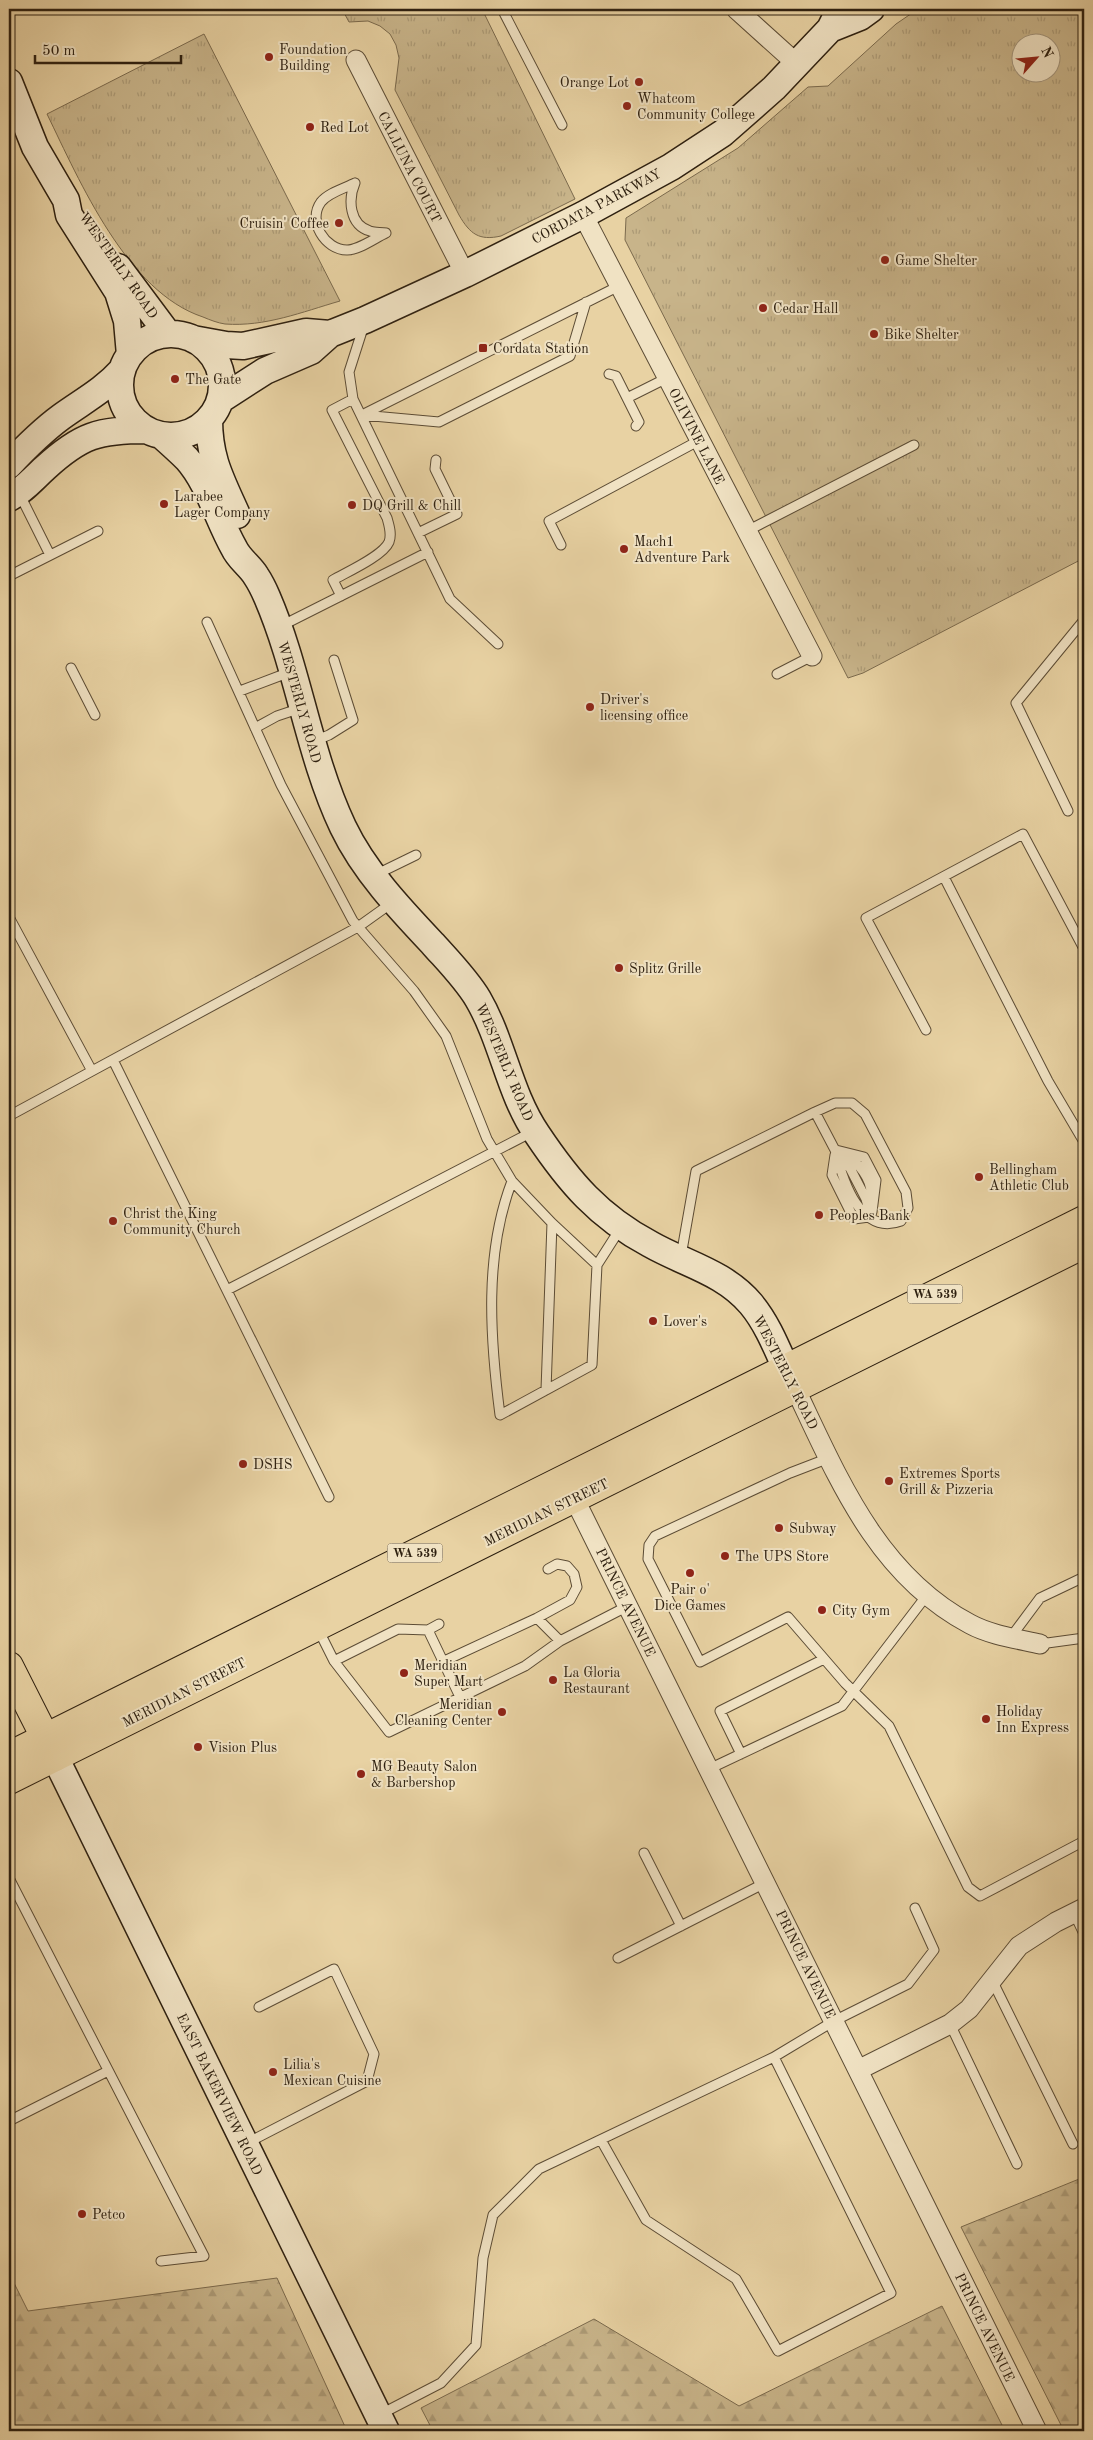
<svg xmlns="http://www.w3.org/2000/svg" width="1093" height="2440" font-family="'Old Standard TT',serif">
<style>
.grass{fill:url(#grass-tufts);stroke:#7b6a4d;fill-rule:evenodd}
.forest{fill:url(#forest-firs);stroke:#7b6a4d}
.lines{fill:none;stroke-linecap:round;stroke-linejoin:round}
.lane-casing{stroke:#5c4c35;stroke-width:11}
.street-casing{stroke:#5c4c35;stroke-width:21}
.secondary-casing{stroke:#2e2010;stroke-width:29}
.primary-casing{stroke:#2e2010;stroke-width:30}
.highway-casing{stroke:#2e2010;stroke-width:30}
.lane{stroke:#f0e2c3;stroke-width:9}
.street{stroke:#f0e2c3;stroke-width:19}
.secondary{stroke:#f0e2c3;stroke-width:26}
.primary{stroke:#e8d2a3;stroke-width:28}
.highway{stroke:#e8d2a3;stroke-width:28}
.poi-dot{fill:#8f2418;stroke:#f0e2c3;stroke-width:2}
.labels{text-anchor:middle;stroke-width:4;stroke-linejoin:round;paint-order:stroke}
.shield{fill:#f0e2c3;stroke:#685a46;stroke-width:1}
.shield-label{font-size:12px;font-weight:bold;fill:#2e2010}
.poi-label{font-size:14px;fill:#2e2010;stroke:#f0e2c3;text-anchor:start}
.street-label{font-size:14px;fill:#2e2010;stroke:#f0e2c3}
</style>
<defs>
<pattern id="grass-tufts" width="24" height="20" patternUnits="userSpaceOnUse" patternTransform="scale(1.25)"><rect width="24" height="20" fill="#c8b48a"/><path d="M3 7l-1-3M5 7V3M7 7l1-3M15 17l-1-3M17 17v-4M19 17l1-3" fill="none" stroke="#ac9a76"/></pattern>
<pattern id="forest-firs" width="22" height="20" patternUnits="userSpaceOnUse" patternTransform="scale(1.25)"><rect width="22" height="20" fill="#c8b48a"/><path d="M5 1l3.5 6h-7zM16 11l3.5 6h-7z" fill="#ac9a76"/></pattern>
</defs>
<rect width="100%" height="100%" fill="#e8d2a3"/>
<filter id="stains"><feTurbulence type="fractalNoise" baseFrequency=".004" numOctaves="4"/><feColorMatrix values="0 0 0 0 .2 0 0 0 0 .09 0 0 0 0 .02 0 0 0 .5 -.17"/></filter>
<radialGradient id="worn" r=".72"><stop offset=".6" stop-color="#630" stop-opacity="0"/><stop offset="1" stop-color="#630" stop-opacity=".3"/></radialGradient>
<path class="grass" d="M342,9H482L575,199L501,236C479,241 470,234 459,215L395,90L399,58L396,45L390,34L380,26L368,21L349,22Z
M918,9H1076L1084,19V558L863,673L848,678L625,240L626,218L738,148L808,87L828,86L896,24ZM1020,42H1050V72H1020Z
M204,34L340,301C302,312 265,327 225,324C218,323 210,320 203,317C127,292 80,182 47,114Z"/>
<path class="forest" d="M1084,2177V2431H1064L961,2227Z
M9,2273L28,2311L277,2278L347,2431H9Z
M942,2306L1005,2431H433L421,2408L594,2319L739,2406Z"/>
<g class="lines">
<g class="lane-casing">
<path id="lane" d="M502,9L562,125
M355,183C345,188 328,193 321,202C307,221 325,250 347,250C359,250 375,238 386,233
M355,183C348,199 349,225 370,231C374,233 381,232 386,233
M364,325L349,372L353,399L450,599L498,644
M609,374L616,376L639,422L636,426
M627,398L667,378
M362,415L619,286
M362,415L439,422L570,356L586,302
M20,495L50,555
M747,531L914,445
M418,533L457,514L435,469L436,460
M561,545L549,521L700,440
M9,576L98,531
M341,596L333,580C347,572 383,556 389,542C392,534 389,525 387,518L332,410L353,399
M207,622L281,785L353,921L414,991L446,1036L487,1139L512,1181C484,1254 490,1338 500,1415L592,1365L597,1265L620,1229
M281,626L428,552
M71,668L95,715
M777,674L812,656
M240,691L290,672
M255,728L277,716L301,708
M314,741L329,735L353,720L334,660
M1068,811L1016,703L1084,620
M375,875L416,855
M944,877L1048,1081L1084,1142
M9,917L92,1071L9,1116
M926,1030L866,918L1023,834L1084,949
M113,1060L329,1497
M92,1071L358,927L393,902
M835,1150C843,1181 860,1236 901,1221L908,1208L906,1192L865,1114L852,1103H835L815,1112L835,1150L850,1168L866,1199L871,1217
M836,1150L864,1157L876,1180L872,1212
M835,1155L832,1175L854,1219L869,1217
M847,1156C859,1163 871,1179 871,1193
M512,1181L552,1223L597,1265
M681,1256L696,1171L815,1112
M227,1290L532,1132
M546,1390L552,1223
M829,1458L790,1473L655,1536L649,1545L648,1559L700,1662L788,1617L845,1683L889,1726L968,1887L980,1896L1084,1841
M537,1618L570,1600L577,1587L574,1574L567,1566L557,1564L548,1569
M318,1629L334,1661L389,1732L525,1666L560,1641L628,1606
M428,1630L439,1624
M1011,1637L1040,1598L1084,1577
M1040,1644L1084,1638
M334,1661L398,1629L428,1630L460,1697
M442,1662L537,1618L560,1641
M741,1754L720,1711L824,1659
M709,1769L842,1706L927,1595
M644,1853L681,1926
M9,1878L204,2256L161,2261
M1074,1913L1084,1934
M618,1958L765,1883
M992,1980L1073,2144
M950,2024L1017,2164
M9,2121L108,2071
M601,2140L646,2220L736,2279L778,2351L891,2293L774,2057
M247,2143L367,2081L374,2054L334,1969L259,2007
M381,2414L441,2383L476,2345L483,2258L493,2215L539,2169L774,2057L834,2021L908,1984L934,1950L915,1908"/>
</g>
<g class="street-casing">
<path id="street" d="M736,9L797,64
M356,60L465,274
M583,215L812,656
M795,1388C838,1478 877,1575 970,1624C990,1635 1018,1639 1040,1644
M574,1498L1037,2431
M858,2070L950,2024L969,2009L1019,1946L1056,1922L1084,1908"/>
</g>
<g class="secondary-casing">
<path id="secondary" d="M830,29L860,17L871,9
M9,82L35,147L66,200L69,215L118,292L127,321L130,355
M118,267L168,334
M120 385a51 51 0 1 1 102 0a51 51 0 1 1-102 0Z
M193,339L226,345L243,346L306,332L330,334
M220,400L265,371L311,351L330,334L365,320L465,274L583,215L671,167L723,133L774,88L830,29L840,9
M209,419C209,459 221,479 237,515
M161,435C170,443 179,451 187,459C209,484 218,520 234,548C239,559 250,566 256,576C260,582 264,590 267,597C299,671 308,753 343,827C364,871 400,909 433,944C449,962 466,979 478,999C503,1042 509,1093 537,1134C569,1182 599,1217 650,1244C685,1264 724,1272 751,1304C771,1328 781,1360 795,1388
M9,465C25,448 42,431 61,417C83,401 103,391 122,370
M9,498C23,491 33,479 45,468C81,435 98,430 147,430
M55,1757L386,2431"/>
</g>
<g class="primary-casing">
<path id="primary" d="M9,1666L55,1757"/>
</g>
<g class="highway-casing">
<path id="highway" d="M9,1756L1084,1220
M9,1780L1084,1244"/>
</g>
<use href="#lane" class="lane"/>
<use href="#street" class="street"/>
<use href="#secondary" class="secondary"/>
<use href="#primary" class="primary"/>
<use href="#highway" class="highway"/>
</g>
<g class="poi-dot">
<circle cx="269" cy="57" r="5"/>
<circle cx="639" cy="82" r="5"/>
<circle cx="627" cy="106" r="5"/>
<circle cx="310" cy="127" r="5"/>
<circle cx="339" cy="223" r="5"/>
<circle cx="885" cy="260" r="5"/>
<circle cx="763" cy="308" r="5"/>
<circle cx="874" cy="334" r="5"/>
<rect x="478" y="343" width="10" height="10" rx="2.5"/>
<circle cx="175" cy="379" r="5"/>
<circle cx="164" cy="504" r="5"/>
<circle cx="352" cy="505" r="5"/>
<circle cx="624" cy="549" r="5"/>
<circle cx="590" cy="707" r="5"/>
<circle cx="619" cy="968" r="5"/>
<circle cx="979" cy="1177" r="5"/>
<circle cx="819" cy="1215" r="5"/>
<circle cx="113" cy="1221" r="5"/>
<circle cx="653" cy="1321" r="5"/>
<circle cx="243" cy="1464" r="5"/>
<circle cx="889" cy="1481" r="5"/>
<circle cx="779" cy="1528" r="5"/>
<circle cx="725" cy="1556" r="5"/>
<circle cx="690" cy="1573" r="5"/>
<circle cx="822" cy="1610" r="5"/>
<circle cx="404" cy="1673" r="5"/>
<circle cx="553" cy="1680" r="5"/>
<circle cx="502" cy="1712" r="5"/>
<circle cx="986" cy="1719" r="5"/>
<circle cx="198" cy="1747" r="5"/>
<circle cx="361" cy="1774" r="5"/>
<circle cx="273" cy="2072" r="5"/>
<circle cx="82" cy="2214" r="5"/>
</g>
<g class="labels">
<g class="shield">
<rect x="907.5" y="1284.5" width="55" height="19" rx="4"/>
<rect x="387.5" y="1543.5" width="55" height="19" rx="4"/>
</g>
<g class="shield-label">
<text x="935" y="1298">WA 539</text>
<text x="415" y="1557">WA 539</text>
</g>
<g class="poi-label">
<text x="279" y="54">Foundation<tspan x="279" dy="16">Building</tspan></text>
<text x="629" y="87" text-anchor="end">Orange Lot</text>
<text x="637" y="103">Whatcom<tspan x="637" dy="16">Community College</tspan></text>
<text x="320" y="132">Red Lot</text>
<text x="329" y="228" text-anchor="end">Cruisin' Coffee</text>
<text x="895" y="265">Game Shelter</text>
<text x="773" y="313">Cedar Hall</text>
<text x="884" y="339">Bike Shelter</text>
<text x="493" y="353">Cordata Station</text>
<text x="185" y="384">The Gate</text>
<text x="174" y="501">Larabee<tspan x="174" dy="16">Lager Company</tspan></text>
<text x="362" y="510">DQ Grill &amp; Chill</text>
<text x="634" y="546">Mach1<tspan x="634" dy="16">Adventure Park</tspan></text>
<text x="600" y="704">Driver's<tspan x="600" dy="16">licensing office</tspan></text>
<text x="629" y="973">Splitz Grille</text>
<text x="989" y="1174">Bellingham<tspan x="989" dy="16">Athletic Club</tspan></text>
<text x="123" y="1218">Christ the King<tspan x="123" dy="16">Community Church</tspan></text>
<text x="829" y="1220">Peoples Bank</text>
<text x="663" y="1326">Lover's</text>
<text x="253" y="1469">DSHS</text>
<text x="899" y="1478">Extremes Sports<tspan x="899" dy="16">Grill &amp; Pizzeria</tspan></text>
<text x="789" y="1533">Subway</text>
<text x="735" y="1561">The UPS Store</text>
<text x="690" y="1594" text-anchor="middle">Pair o'<tspan x="690" dy="16">Dice Games</tspan></text>
<text x="832" y="1615">City Gym</text>
<text x="414" y="1670">Meridian<tspan x="414" dy="16">Super Mart</tspan></text>
<text x="563" y="1677">La Gloria<tspan x="563" dy="16">Restaurant</tspan></text>
<text x="492" y="1709" text-anchor="end">Meridian<tspan x="492" dy="16">Cleaning Center</tspan></text>
<text x="996" y="1716">Holiday<tspan x="996" dy="16">Inn Express</tspan></text>
<text x="208" y="1752">Vision Plus</text>
<text x="371" y="1771">MG Beauty Salon<tspan x="371" dy="16">&amp; Barbershop</tspan></text>
<text x="283" y="2069">Lilia's<tspan x="283" dy="16">Mexican Cuisine</tspan></text>
<text x="92" y="2219">Petco</text>
</g>
<g class="street-label">
<text transform="translate(410 167) rotate(63)" y="5">CALLUNA COURT</text>
<text transform="translate(596 206) rotate(-28)" y="5">CORDATA PARKWAY</text>
<text transform="translate(119 265) rotate(55)" y="5">WESTERLY ROAD</text>
<text transform="translate(697 436) rotate(63)" y="5">OLIVINE LANE</text>
<text transform="translate(300 702) rotate(74)" y="5">WESTERLY ROAD</text>
<text transform="translate(505 1062) rotate(67)" y="5">WESTERLY ROAD</text>
<text transform="translate(786 1372) rotate(63)" y="5">WESTERLY ROAD</text>
<text transform="translate(546 1512) rotate(-26)" y="5">MERIDIAN STREET</text>
<text transform="translate(626 1602) rotate(64)" y="5">PRINCE AVENUE</text>
<text transform="translate(184 1692) rotate(-27)" y="5">MERIDIAN STREET</text>
<text transform="translate(806 1964) rotate(64)" y="5">PRINCE AVENUE</text>
<text transform="translate(220 2094) rotate(64)" y="5">EAST BAKERVIEW ROAD</text>
<text transform="translate(985 2327) rotate(64)" y="5">PRINCE AVENUE</text>
</g>
</g>
<rect width="1093" height="2440" fill="none" stroke="#e8d2a3" stroke-width="30"/>
<rect x="10" y="10" width="1073" height="2420" fill="none" stroke="#2e2010" stroke-width="2.5"/>
<rect x="15" y="15" width="1063" height="2410" fill="none" stroke="#2e2010"/>
<g transform="translate(1036 58) rotate(63)"><circle r="24" fill="#f0e2c3" stroke="#a2947b"/>
<path d="M0-4L9 19L0 12L-9 19Z" fill="#8f2418"/>
<text y="-8" font-size="14" font-weight="bold" text-anchor="middle" fill="#2e2010">N</text>
</g>
<path d="M35 55v8h146v-8" fill="none" stroke="#2e2010" stroke-width="2.5"/>
<text x="42" y="55" font-size="15" fill="#2e2010" stroke="#f0e2c3" stroke-width="4" paint-order="stroke">50 m</text>
<rect width="100%" height="100%" filter="url(#stains)"/>
<rect width="100%" height="100%" fill="url(#worn)"/>
</svg>
